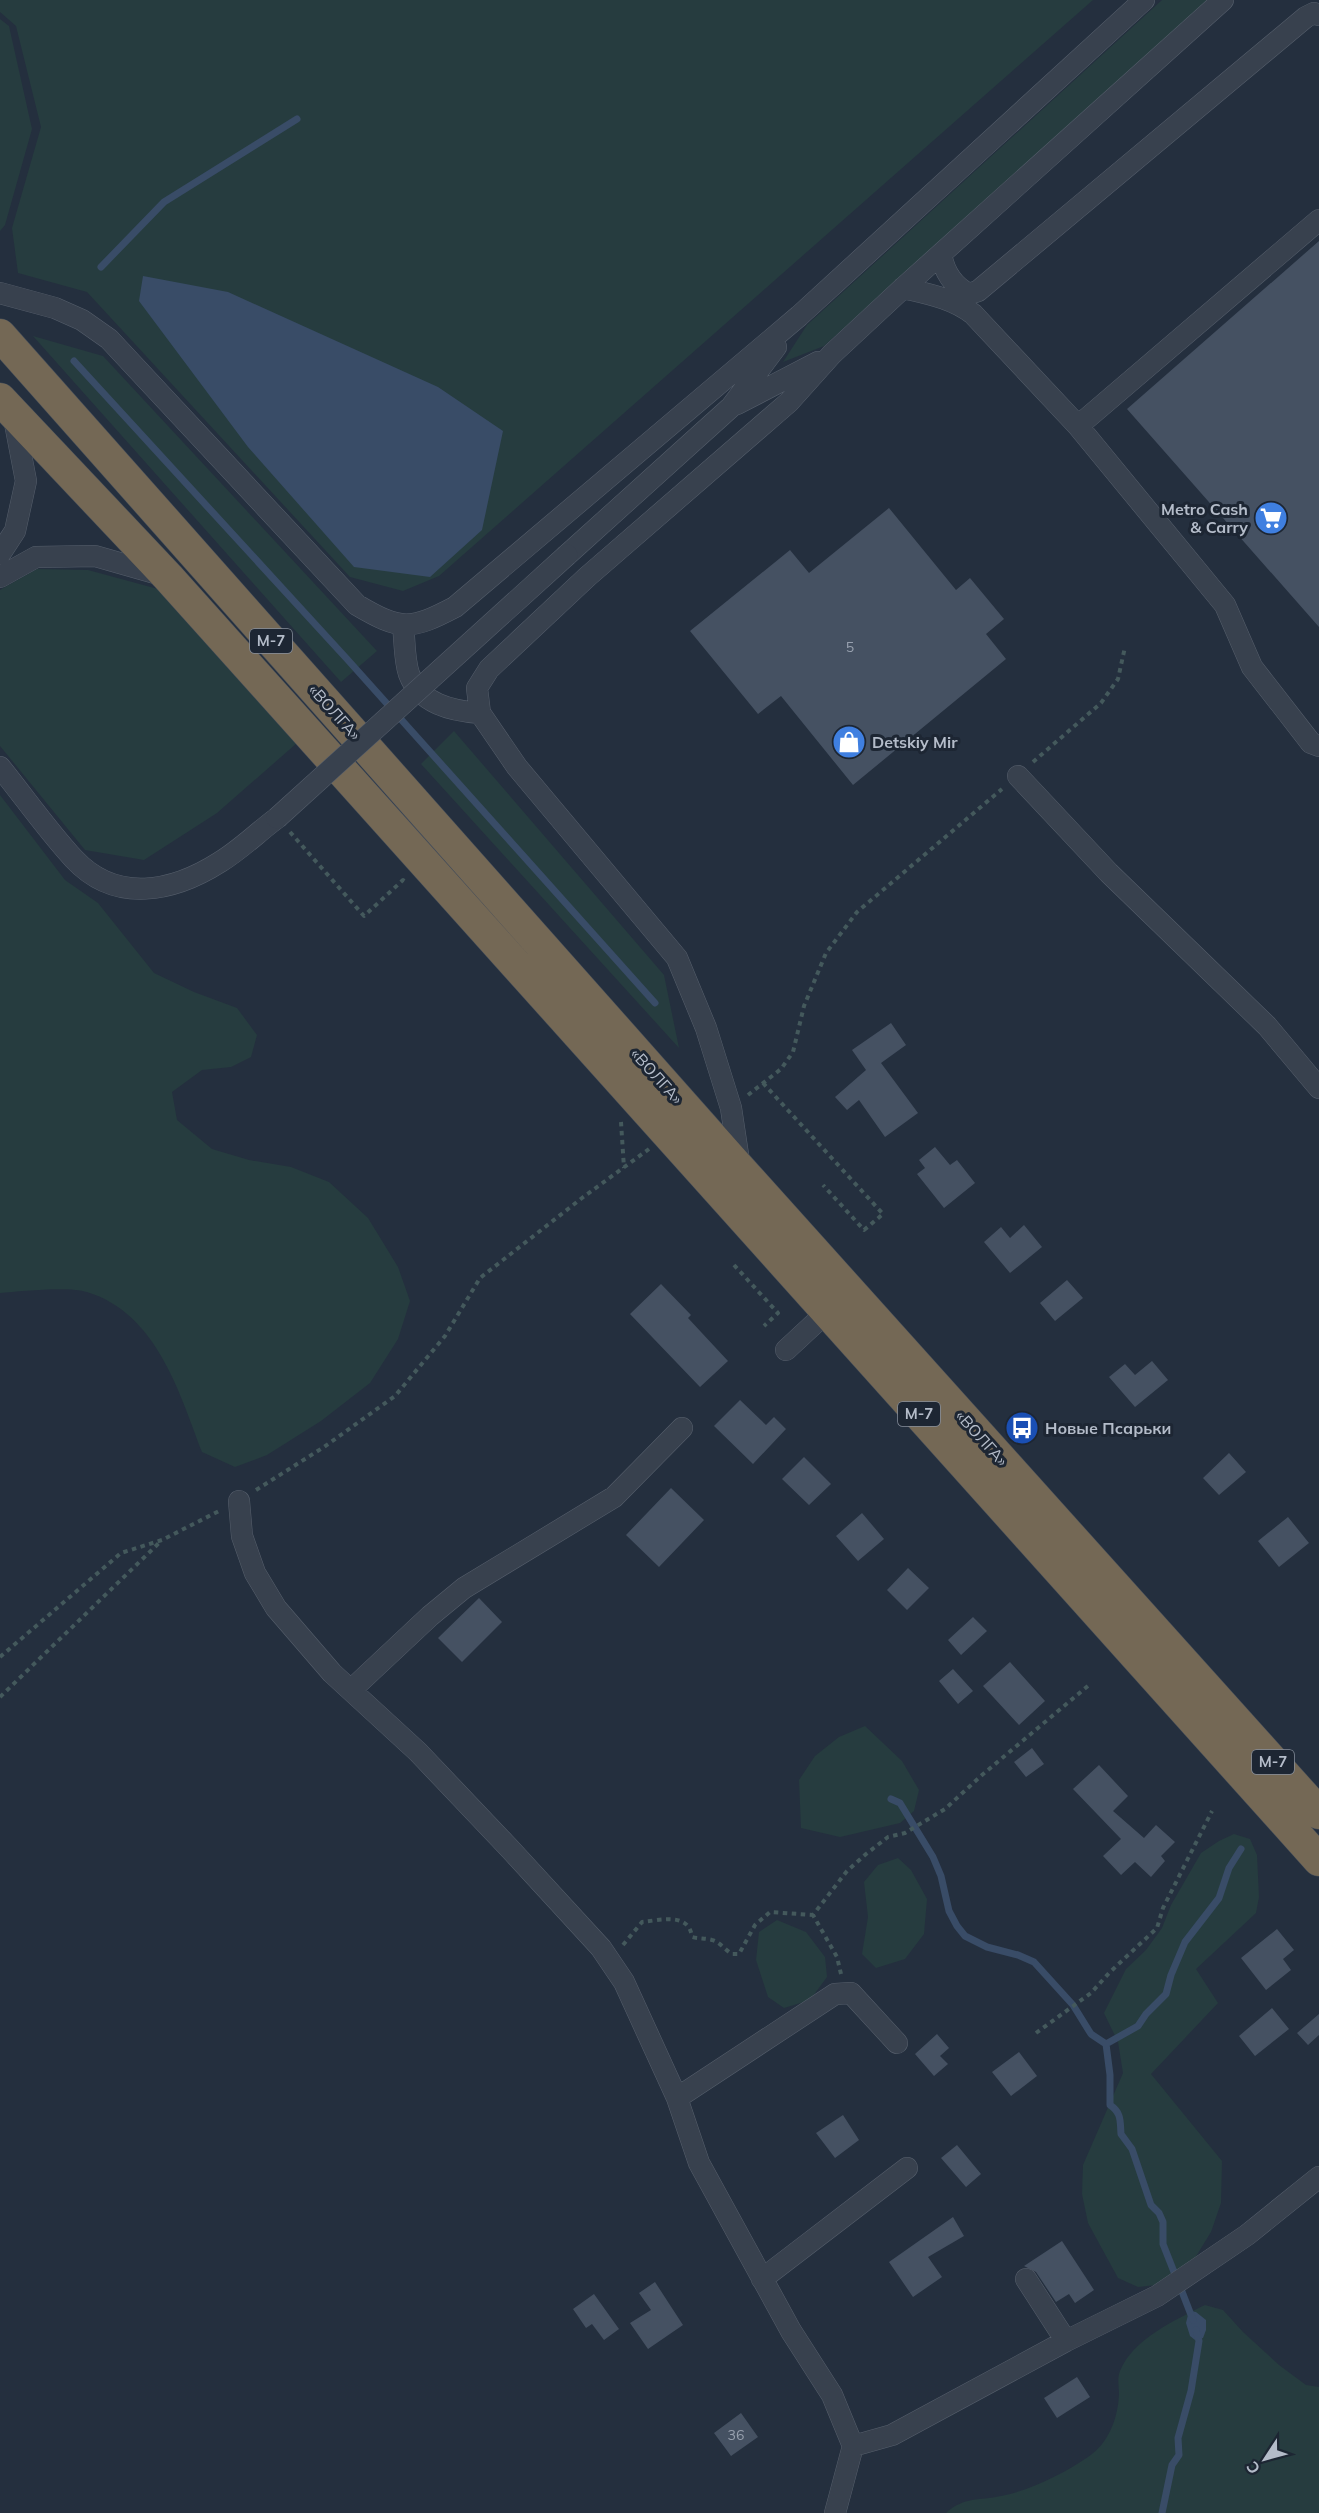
<svg xmlns="http://www.w3.org/2000/svg" width="1319" height="2513" font-family="Mulish,sans-serif">
<style>
.green{fill:#263c3f}
.water{fill:#394c67}
.lines{fill:none;stroke-linecap:round;stroke-linejoin:round}
.stream{stroke:#394c67;stroke-width:7}
.building{fill:#455162}
.minor-casing{stroke:#565f6c;stroke-width:22}
.highway-casing{stroke:#434c59;stroke-width:33}
.path{stroke:#44595c;stroke-width:4;stroke-dasharray:4.5 4.5;stroke-linecap:butt}
.minor{stroke:#38414e;stroke-width:21}
.highway{stroke:#746855;stroke-width:32}
.minor-bridge-casing{stroke:#565f6c;stroke-width:22;stroke-linecap:butt}
.minor-bridge{stroke:#38414e;stroke-width:21}
.labels{text-anchor:middle;stroke-width:6;stroke-linejoin:round;paint-order:stroke}
.number-label{font-size:14px;fill:#98a1af}
.shield{fill:#1d2633;stroke:#878f9c;stroke-width:1.5}
.shield-label{font-size:15px;font-weight:bold;fill:#b4bcc9}
.poi-label{font-size:16px;font-weight:bold;fill:#b4bcc9;stroke:#1d2633;text-anchor:start}
.street-label{font-size:16px;fill:#b4bcc9;stroke:#1d2633}
</style>
<rect width="100%" height="100%" fill="#242f3e"/>
<path class="green" d="M0,0H1093L439,576L403,591L350,577L87,292L18,273L12,228L41,127L16,26L0,12Z
M1162,0H1208L824,346L783,362L807,325Z
M0,19L9,26L32,129L5,225L0,231Z
M33,336L103,356L377,651L341,682Z
M37,569L88,570L158,589L297,743L217,813L144,860L85,850L0,746V590Z
M454,731L664,975L679,1048L421,764Z
M0,795L65,880L98,903L154,973L194,992L237,1008L257,1035L251,1057L231,1067L202,1070L172,1092L177,1120L212,1149L249,1160L291,1167L329,1182L368,1218L398,1267L410,1301L398,1339L370,1383L321,1421L267,1455L235,1467L202,1452C179,1391 156,1313 87,1292C70,1286 20,1291 0,1293Z
M865,1726L902,1761L919,1790L914,1811L900,1823L840,1837L801,1828L799,1780L815,1756L839,1737Z
M1234,1834L1250,1839L1257,1855L1259,1897L1256,1913L1196,1969L1218,2003L1151,2074L1222,2161L1221,2203L1211,2232L1195,2258L1156,2285L1138,2287L1118,2278L1088,2223L1082,2194L1083,2165L1123,2073L1118,2042L1104,2013L1126,1969L1146,1950L1162,1928L1171,1905L1201,1853L1219,1841Z
M898,1858L911,1870L927,1899L924,1934L905,1959L876,1968L862,1954L868,1917L864,1882L878,1865Z
M777,1920L806,1932L825,1957L827,1977L810,2000L784,2008L768,1997L756,1960L759,1932Z
M1205,2305L1223,2310L1243,2332L1279,2365L1306,2385L1319,2387V2513H946C965,2496 979,2501 1001,2496C1031,2490 1063,2474 1088,2457C1109,2443 1118,2418 1119,2394C1119,2387 1117,2378 1120,2371C1133,2339 1175,2320 1205,2305Z"/>
<path class="water" d="M143,276L228,292L438,387L503,431L482,530L430,577L354,567L248,447L139,301Z
M1189,2311L1196,2312L1206,2320V2330L1203,2338L1195,2340L1190,2336L1186,2323Z"/>
<g class="lines">
<path class="stream" d="M101,267L164,202L297,119
M74,361L347,659L655,1003
M891,1799L900,1803L933,1857L941,1876L949,1911L957,1926L965,1936L987,1947L1018,1955L1034,1962L1073,2005L1091,2034L1106,2044L1138,2026L1146,2014L1166,1994L1171,1975L1185,1942L1219,1898L1229,1868L1241,1849
M1106,2044L1110,2075V2105C1122,2113 1120,2122 1121,2134L1132,2149L1151,2205L1159,2213L1163,2222V2244L1176,2277
M1181,2289L1193,2320
M1162,2513L1172,2465L1179,2455L1178,2438L1191,2391L1199,2341L1196,2330"/>
</g>
<path class="building" d="M1319,241V627L1127,409Z
M889,508L956,590L970,578L1004,619L986,634L1006,659L853,785L781,696L758,714L690,631L790,550L809,573Z
M891,1023L906,1045L881,1063L918,1113L885,1137L859,1100L847,1110L835,1097L866,1070L852,1050Z
M935,1147L950,1165L957,1160L975,1183L944,1208L917,1174L925,1168L919,1160Z
M1024,1225L1042,1247L1010,1273L984,1242L1001,1227L1010,1238Z
M1067,1280L1083,1298L1055,1321L1040,1303Z
M661,1284L691,1315L688,1318L728,1361L700,1387L630,1314Z
M1152,1361L1168,1380L1135,1407L1109,1377L1125,1364L1135,1375Z
M740,1400L766,1425L774,1417L786,1429L753,1464L714,1426Z
M1229,1453L1246,1472L1219,1495L1203,1478Z
M804,1457L831,1484L809,1505L782,1479Z
M671,1488L704,1520L659,1567L626,1535Z
M862,1513L884,1539L858,1561L836,1536Z
M1288,1517L1309,1543L1279,1567L1258,1541Z
M908,1568L929,1588L907,1610L887,1590Z
M479,1598L502,1622L462,1662L438,1638Z
M973,1617L987,1631L961,1655L948,1640Z
M1010,1662L1045,1701L1019,1725L983,1686Z
M953,1669L973,1691L958,1704L939,1681Z
M1032,1748L1044,1764L1026,1777L1014,1762Z
M1099,1765L1128,1796L1113,1811L1144,1838L1156,1825L1175,1842L1161,1856L1165,1861L1151,1877L1135,1862L1121,1875L1103,1856L1121,1839L1073,1789Z
M1277,1929L1294,1950L1283,1959L1291,1970L1266,1990L1241,1958Z
M1272,2008L1289,2029L1255,2056L1239,2036Z
M1319,2014V2035L1308,2045L1297,2033Z
M937,2034L949,2048L940,2056L948,2064L934,2076L915,2054Z
M1019,2052L1037,2076L1011,2096L992,2072Z
M843,2115L859,2140L835,2158L816,2133Z
M957,2145L981,2174L966,2187L941,2158Z
M953,2217L964,2236L928,2257L942,2277L913,2297L889,2262Z
M1062,2241L1094,2290L1075,2303L1069,2294L1056,2302L1036,2272L1024,2266Z
M655,2282L683,2325L648,2349L630,2323L651,2310L639,2293Z
M594,2294L619,2329L604,2340L592,2324L586,2328L573,2309Z
M1077,2377L1090,2397L1057,2418L1044,2398Z
M741,2413L758,2437L731,2456L714,2433Z"/>
<g class="lines">
<g class="minor-casing">
<path id="minor" d="M941,254C944,271 953,286 969,294L978,291L1306,17L1314,13L1319,15
M903,288C928,294 952,298 973,314L1078,426L1319,220
M0,293L55,308L82,320L109,339L357,605C401,631 411,630 455,607L799,316L1144,0
M737,404L818,362
M1078,426L1225,605L1252,667L1311,743L1319,746
M0,554L15,531L26,481L13,413
M567,555L731,407L776,347
M0,577L36,557L95,556L165,576
M403,626C405,641 404,659 409,674C420,704 452,711 480,713
M0,767C25,798 48,831 74,859C116,904 173,892 220,862C240,850 258,832 277,818
M1018,776L1109,873L1267,1026L1319,1088
M740,1168L731,1108L706,1028L677,958L517,767L480,713L477,688L489,669L587,577L789,402L832,354L903,288L1223,0
M786,1350L828,1311
M239,1501L242,1536L255,1573L276,1608L332,1673L418,1752L511,1850L601,1948L624,1982L677,2098L699,2163L791,2331L832,2395L853,2446L835,2513
M351,1690L430,1616L464,1588L614,1497L682,1428
M677,2098L835,1994L851,1993L897,2043
M762,2279L907,2168
M1026,2279L1066,2341
M853,2446L892,2435L1066,2341L1157,2296L1247,2235L1319,2177"/>
</g>
<g class="highway-casing">
<path id="highway" d="M0,335L740,1169L1319,1813
M0,399L168,577L1319,1860"/>
</g>
<path class="path" d="M1033,762L1101,703L1118,679L1125,647
M290,832L364,916L403,880L406,883
M763,1083L883,1214L864,1230L823,1185
M748,1095L781,1069L793,1052L804,1006L826,953L857,912L1002,789
M621,1122L624,1168
M734,1265L778,1313L764,1326
M256,1490L324,1447L395,1396L445,1336L480,1278L582,1198L649,1149
M0,1657L121,1553L162,1540L221,1510
M0,1697L161,1541
M623,1945L642,1922C661,1920 689,1912 692,1937C699,1939 705,1938 712,1940C720,1942 725,1950 732,1954H739L755,1925L770,1912L813,1915
M841,1974L837,1957L813,1915L847,1871L866,1854L888,1837L905,1833L945,1809L982,1775L1089,1685
M1036,2033L1091,1993L1110,1972L1157,1928L1163,1908L1212,1811"/>
<use href="#minor" class="minor"/>
<use href="#highway" class="highway"/>
<g class="minor-bridge-casing">
<path id="minor-bridge" d="M277,818L567,555"/>
</g>
<use href="#minor-bridge" class="minor-bridge"/>
</g>
<defs>
<g id="supermarket-disc" transform="scale(1.725)"><circle r="9.5" fill="#3f7fe0" stroke="#1d2633"/><path d="M-6-5.5h2.5l.6 2H6L4.5 2H-2.5L-4.4-4H-6ZM-1.5 3.2a1.3 1.3 0 1 0 .1 0ZM3 3.2a1.3 1.3 0 1 0 .1 0Z" fill="#fff"/></g>
<g id="shop-disc" transform="scale(1.725)"><circle r="9.5" fill="#3f7fe0" stroke="#1d2633"/><path d="M-5-2.5h2.3a2.7 3.5 0 0 1 5.4 0H5L5.5 6h-11ZM-1.5-2.5h3a1.5 2.3 0 0 0-3 0Z" fill="#fff"/></g>
<g id="bus-disc" transform="scale(1.725)"><circle r="9.5" fill="#1a4fb4" stroke="#1d2633"/><path d="M-5-6H5V4H4V6H2V4H-2V6H-4V4H-5ZM-3.5-4V0h7V-4ZM-3.5 1.2v1.5H-2V1.2ZM2 1.2v1.5H3.5V1.2Z" fill="#fff"/></g>
</defs>
<g fill-rule="evenodd">
<use href="#supermarket-disc" x="1271" y="518"/>
<use href="#shop-disc" x="849" y="742"/>
<use href="#bus-disc" x="1022" y="1428"/>
</g>
<g class="labels">
<g class="number-label">
<text x="850" y="652">5</text>
<text x="736" y="2440">36</text>
</g>
<g class="shield">
<rect x="250" y="629" width="42" height="24" rx="4.5"/>
<rect x="898" y="1402" width="42" height="24" rx="4.5"/>
<rect x="1252" y="1750" width="42" height="24" rx="4.5"/>
</g>
<g class="shield-label">
<text x="271" y="646">М-7</text>
<text x="919" y="1419">М-7</text>
<text x="1273" y="1767">М-7</text>
</g>
<g class="poi-label">
<text x="1248" y="515" text-anchor="end">Metro Cash<tspan x="1248" dy="18">&amp; Carry</tspan></text>
<text x="872" y="748">Detskiy Mir</text>
<text x="1045" y="1434">Новые Псарьки</text>
</g>
<g class="street-label">
<text transform="translate(335 712) rotate(48)" y="6">«ВОЛГА»</text>
<text transform="translate(657 1076) rotate(48)" y="6">«ВОЛГА»</text>
<text transform="translate(982 1438) rotate(48)" y="6">«ВОЛГА»</text>
</g>
</g>
<g transform="translate(1265 2459) rotate(234)" stroke="#1d2633" stroke-width="4.5" paint-order="stroke">
<path d="M0-4.5L10 22L0 15L-10 22Z" fill="#b4bcc9"/>
<text y="-9" font-size="16" font-weight="bold" text-anchor="middle" fill="#b4bcc9">С</text>
</g>
</svg>
